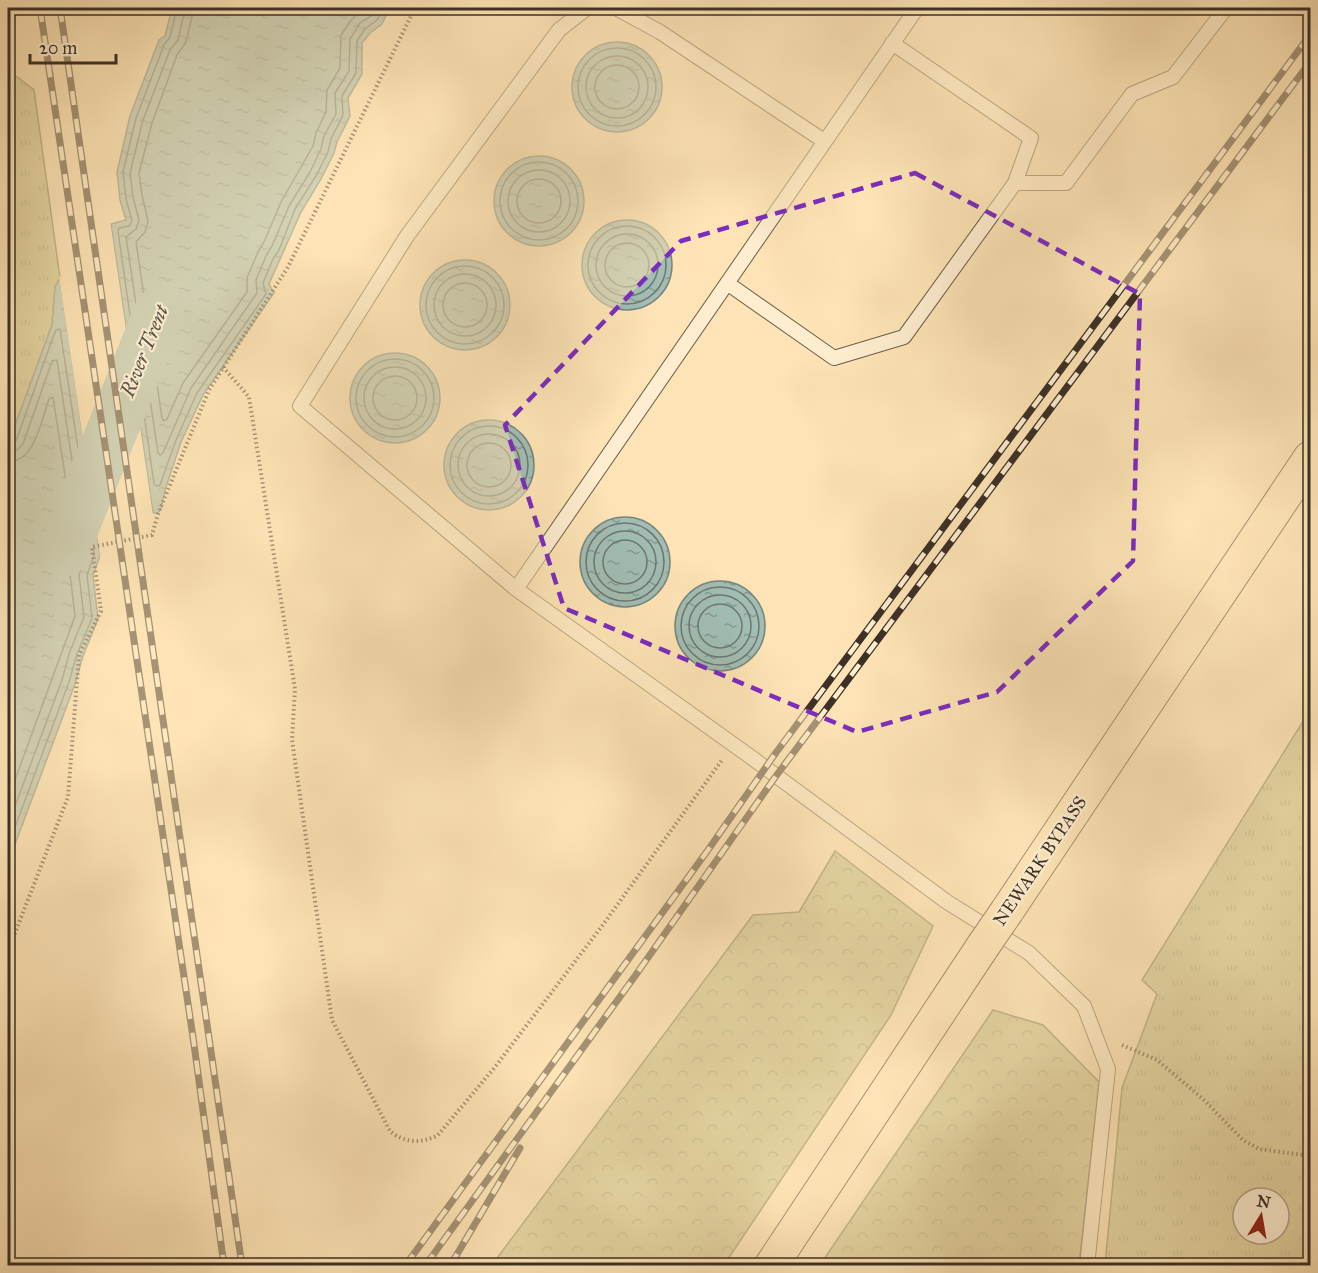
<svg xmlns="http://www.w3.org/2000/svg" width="1318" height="1273" font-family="'IM FELL Great Primer',serif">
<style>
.grass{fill:url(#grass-tufts);stroke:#807958;stroke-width:1.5;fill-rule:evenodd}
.forest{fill:url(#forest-crowns);stroke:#807958;stroke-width:1.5}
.water{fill:url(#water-ripples);stroke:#79857c;stroke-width:1.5}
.pier{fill:#fde3b5}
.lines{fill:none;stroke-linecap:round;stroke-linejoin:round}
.shore{stroke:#6e766e;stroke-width:1.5}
.river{stroke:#a1bdb4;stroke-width:51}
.lane-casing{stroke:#6c5d4a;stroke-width:16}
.highway-casing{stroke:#3c3027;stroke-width:35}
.path{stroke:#3c3027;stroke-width:4;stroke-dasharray:1.5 3;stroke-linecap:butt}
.lane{stroke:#feedcf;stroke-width:14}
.highway{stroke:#fde3b5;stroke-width:33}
.rail-casing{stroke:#3c3027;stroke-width:7}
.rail{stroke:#feedcf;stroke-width:4.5;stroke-dasharray:14;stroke-linecap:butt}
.highway-bridge-casing{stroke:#3c3027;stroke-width:35;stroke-linecap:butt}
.highway-bridge{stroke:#fde3b5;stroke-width:33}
.marked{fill:none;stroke:#7b2cbf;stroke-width:4.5;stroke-dasharray:12 8;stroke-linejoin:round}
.labels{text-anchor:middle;stroke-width:4.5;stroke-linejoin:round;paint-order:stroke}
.street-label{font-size:18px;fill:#3c3027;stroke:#feedcf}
.water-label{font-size:20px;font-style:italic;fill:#55534a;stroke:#feedcf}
</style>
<defs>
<pattern id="grass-tufts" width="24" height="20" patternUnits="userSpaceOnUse" patternTransform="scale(1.5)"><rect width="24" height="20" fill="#c5c289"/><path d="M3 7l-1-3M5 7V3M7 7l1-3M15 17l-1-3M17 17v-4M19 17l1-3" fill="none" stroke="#a19e70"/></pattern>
<pattern id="forest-crowns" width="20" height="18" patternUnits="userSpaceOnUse" patternTransform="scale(1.5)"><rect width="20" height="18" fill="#c5c289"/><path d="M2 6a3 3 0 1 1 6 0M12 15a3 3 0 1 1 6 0" fill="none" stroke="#a19e70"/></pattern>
<pattern id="water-ripples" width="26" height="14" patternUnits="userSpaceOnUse" patternTransform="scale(1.5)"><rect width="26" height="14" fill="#a1bdb4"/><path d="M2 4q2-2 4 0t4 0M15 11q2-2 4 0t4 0" fill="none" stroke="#849a92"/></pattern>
</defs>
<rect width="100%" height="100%" fill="#fde3b5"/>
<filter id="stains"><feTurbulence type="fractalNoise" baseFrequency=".00333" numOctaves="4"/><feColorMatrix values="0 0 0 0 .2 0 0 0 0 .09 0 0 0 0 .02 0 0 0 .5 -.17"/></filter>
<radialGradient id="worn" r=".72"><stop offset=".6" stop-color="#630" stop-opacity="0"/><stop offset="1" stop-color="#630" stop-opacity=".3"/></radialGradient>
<path class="grass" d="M8,70L34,90L60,278L55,287L52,325L8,445Z
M1310,710V1265H1105L1122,1088L1157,994L1142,980ZM1243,1198H1279V1234H1243Z"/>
<path class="forest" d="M835,851L933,926L891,1015L724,1265H492L753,915L799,912Z
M993,1010L1043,1025L1099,1082L1079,1265H820Z"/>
<path class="water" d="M172,8H390L382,24L370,33L362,43V74L348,98L350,116L337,142L334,153L321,179L301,212L269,284L274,293L203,395L181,442L165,490L161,509L158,513H153L111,224L126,220L120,200L117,172L130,116L159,40L165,36Z
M572 87a45 45 0 1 1 90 0a45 45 0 1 1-90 0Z
M494 201a45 45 0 1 1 90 0a45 45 0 1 1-90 0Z
M582 265a45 45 0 1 1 90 0a45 45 0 1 1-90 0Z
M420 305a45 45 0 1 1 90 0a45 45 0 1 1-90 0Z
M60,278L100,556L93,575L98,619L83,656L75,684L8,863V445L52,325L55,287Z
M350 398a45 45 0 1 1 90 0a45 45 0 1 1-90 0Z
M444 465a45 45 0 1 1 90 0a45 45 0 1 1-90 0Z
M580 562a45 45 0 1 1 90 0a45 45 0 1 1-90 0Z
M675 626a45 45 0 1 1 90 0a45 45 0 1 1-90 0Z"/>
<path class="pier" d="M110,221L153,516L150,513L108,224Z
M59,276L63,278L103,556L101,562Z"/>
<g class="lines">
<path class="shore" d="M177,8L170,37L164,45L136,118L123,172L126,199L132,221L129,226L119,228L118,231L154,484L157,486L160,485L176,440L197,393L266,294L263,283L273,259L279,250L295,209L316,176L328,152L331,139L343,115L342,96L356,73L357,41L365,29L377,20L383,8
M185,8L178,40L170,50L143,120L130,173L133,197L139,220L136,229L126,237L158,453L160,455L163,453L191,388L257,293L256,280L266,256L272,246L289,206L310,172L321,149L324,136L336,114L335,93L349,71L350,39L360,23L371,16L375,8
M194,8L186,42L177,55L152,123L139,173L142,195L148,221L145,232L136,242L162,418L164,421L167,419L183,383L247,292V278L258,252L264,242L281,202L313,146L316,133L326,112L327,90L340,68L341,35L352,19L365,8
M578 87a39 39 0 1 1 78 0a39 39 0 1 1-78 0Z
M586 87a31 31 0 1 1 62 0a31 31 0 1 1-62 0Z
M595 87a22 22 0 1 1 44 0a22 22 0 1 1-44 0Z
M500 201a39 39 0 1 1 78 0a39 39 0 1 1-78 0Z
M508 201a31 31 0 1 1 62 0a31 31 0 1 1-62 0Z
M517 201a22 22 0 1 1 44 0a22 22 0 1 1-44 0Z
M588 265a39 39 0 1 1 78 0a39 39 0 1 1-78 0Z
M596 265a31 31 0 1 1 62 0a31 31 0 1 1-62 0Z
M605 265a22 22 0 1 1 44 0a22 22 0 1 1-44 0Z
M426 305a39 39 0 1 1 78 0a39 39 0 1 1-78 0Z
M434 305a31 31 0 1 1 62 0a31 31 0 1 1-62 0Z
M443 305a22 22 0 1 1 44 0a22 22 0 1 1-44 0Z
M356 398a39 39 0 1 1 78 0a39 39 0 1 1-78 0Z
M364 398a31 31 0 1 1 62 0a31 31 0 1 1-62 0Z
M373 398a22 22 0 1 1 44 0a22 22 0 1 1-44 0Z
M450 465a39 39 0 1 1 78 0a39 39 0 1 1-78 0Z
M458 465a31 31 0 1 1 62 0a31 31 0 1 1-62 0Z
M467 465a22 22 0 1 1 44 0a22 22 0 1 1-44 0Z
M8,445L12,444L16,441L53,337L56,330L60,329L94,555L87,575L92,618L77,654L69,682L8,846
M8,453L17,450L23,444L52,361L57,360L86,554L79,575L84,617L70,651L62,680L8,825
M8,462C36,461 41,420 49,399L53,397L77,553L70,574L75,616L8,799
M586 562a39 39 0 1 1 78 0a39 39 0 1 1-78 0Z
M594 562a31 31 0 1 1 62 0a31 31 0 1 1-62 0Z
M603 562a22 22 0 1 1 44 0a22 22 0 1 1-44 0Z
M681 626a39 39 0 1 1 78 0a39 39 0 1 1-78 0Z
M689 626a31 31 0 1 1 62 0a31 31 0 1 1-62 0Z
M698 626a22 22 0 1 1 44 0a22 22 0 1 1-44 0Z"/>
<path class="river" d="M64,551L159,313"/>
<g class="lane-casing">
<path id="lane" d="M587,8L559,30L407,236L300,406L516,589L748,755L947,902L1029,953L1084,1006L1108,1069L1087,1266
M616,8L660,32L824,141
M892,43L1031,138L1015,183
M727,283L834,358L904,337L1015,183H1066L1132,94L1173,77L1226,8
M516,589L917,8"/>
</g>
<g class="highway-casing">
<path id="highway" d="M1007,911L1310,458
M771,1266L983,946"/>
</g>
<path class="path" d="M223,367L249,397L295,689L292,740L332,1020L390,1131C404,1143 422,1144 438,1135L495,1067L602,926L722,760
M8,951L68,797L79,655L101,611L92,547L152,535L158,514L209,390L288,267L415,8
M1122,1045L1157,1060L1203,1099L1243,1140L1259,1149L1310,1156"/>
<use href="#lane" class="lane"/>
<use href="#highway" class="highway"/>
<g class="rail-casing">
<path id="rail" d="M40,8L194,1044L224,1266
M60,8L242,1266
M405,1266L708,850L775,754L1310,35
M425,1266L635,976L776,776L1310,62
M450,1266L520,1148"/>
</g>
<use href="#rail" class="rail"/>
<g class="highway-bridge-casing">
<path id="highway-bridge" d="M983,946L1007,911"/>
</g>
<use href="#highway-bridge" class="highway-bridge"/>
</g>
<path d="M0 0H1318V1273H0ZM915,173L1140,294L1133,561L997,692L857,732L564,608L505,425L681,241Z" fill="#fde3b5" fill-opacity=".55" fill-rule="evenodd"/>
<path class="marked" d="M915,173L1140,294L1133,561L997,692L857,732L564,608L505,425L681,241Z"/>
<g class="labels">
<g class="street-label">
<text transform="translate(1040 861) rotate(-56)" y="6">NEWARK BYPASS</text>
</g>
<g class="water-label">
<text transform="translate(144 351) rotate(-68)" y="7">River Trent</text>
</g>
</g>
<rect width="1318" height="1273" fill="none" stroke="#fde3b5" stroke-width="30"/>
<rect x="9" y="9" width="1300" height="1255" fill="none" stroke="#3c3027" stroke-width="3"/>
<rect x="15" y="15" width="1288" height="1243" fill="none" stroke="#3c3027" stroke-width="1.5"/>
<g transform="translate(1261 1216) rotate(11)"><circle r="28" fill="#feedcf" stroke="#b0a18c" stroke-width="1.5"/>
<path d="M0-4.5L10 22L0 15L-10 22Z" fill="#8f2418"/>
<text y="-9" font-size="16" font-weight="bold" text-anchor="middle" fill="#3c3027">N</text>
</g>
<path d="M30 54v9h86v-9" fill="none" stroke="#3c3027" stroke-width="3"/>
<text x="39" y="54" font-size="18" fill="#3c3027" stroke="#feedcf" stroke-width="4.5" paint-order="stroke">20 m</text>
<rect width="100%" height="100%" filter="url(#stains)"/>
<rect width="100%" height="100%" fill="url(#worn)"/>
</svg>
